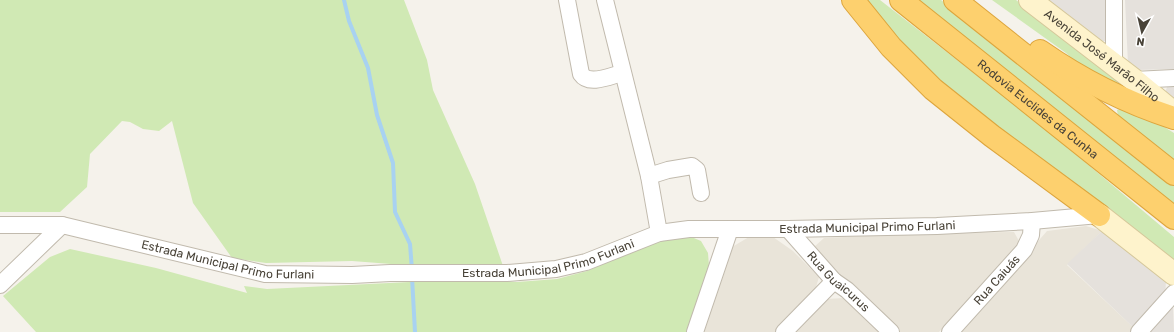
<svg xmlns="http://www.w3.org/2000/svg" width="1174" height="332" font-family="Rubik,sans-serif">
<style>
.residential{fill:#e9e4d9}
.industrial{fill:#e5e1dc}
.green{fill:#d0e9b4}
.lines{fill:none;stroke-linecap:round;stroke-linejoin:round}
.stream{stroke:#a8d2f1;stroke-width:4}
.street-casing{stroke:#c1baad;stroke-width:18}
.secondary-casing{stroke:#d5c79a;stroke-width:24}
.highway-casing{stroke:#dda53d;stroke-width:24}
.street{stroke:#fff;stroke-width:16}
.secondary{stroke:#fef3cc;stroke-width:22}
.highway{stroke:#fdd06e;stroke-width:22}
.labels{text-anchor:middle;stroke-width:4;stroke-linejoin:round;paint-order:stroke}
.street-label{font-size:12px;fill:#494338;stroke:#fff}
</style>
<rect width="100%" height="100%" fill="#f5f2eb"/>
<path class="residential" d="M1086,226L1102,231L1067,265L1135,329L1133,332H959L1047,231Z
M1014,232L1019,241L1016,249L939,332H898L837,276L814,247L824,238L928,233Z
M749,237H773L793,251L819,277L814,294L777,332H704L724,258L732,247Z
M844,298L882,332H794L826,299Z"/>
<path class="industrial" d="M1042,0H1108L1106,41H1100Z
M1125,0H1174V69L1137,70L1128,64Z
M1174,86V103L1165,93L1167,87Z
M1102,231L1166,281L1165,298L1135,329L1067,264Z
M1173,305L1174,332H1149Z"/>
<path class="green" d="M0,0H404L427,60L433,90L475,184L503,266L391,264L352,261L266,263L232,258L193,203L172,121L159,131L143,129L130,122L122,121L90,154L87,187L60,212H0Z
M861,0H880L1047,130L1174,237V267L935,85Z
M915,0H941L1174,186V206Z
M992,0H1016L1121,81L1120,85L1099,84L1066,53Z
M1125,107L1135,109L1174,133V160L1118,116L1117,110Z
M689,236L701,241L708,253L709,266L687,332H36L3,296L50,257L70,249L156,268L247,293L244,286L267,289L430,281L466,279L517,282L557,279L587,271L659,240Z"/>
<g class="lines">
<path class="stream" d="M344,0L349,21L368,68L377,115L393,163L395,212L410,244L412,270
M412,277L415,332"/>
<g class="street-casing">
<g id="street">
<path d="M567,0L581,74C589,86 610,76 622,73"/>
<path d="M605,0L649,176L659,233"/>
<path d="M1114,0V66"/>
<path d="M1134,80L1174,78"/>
<path d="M649,176L668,170L692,166L697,170L701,193"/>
<path id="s1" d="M0,225H62L265,274L352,275L390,273H507L556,269L586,262L659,233L689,229H788L937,226L1032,221L1099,215"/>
<path id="s2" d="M788,229L834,281L847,290L891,332"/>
<path d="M0,285L62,225"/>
<path d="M695,332L730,229"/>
<path d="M784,332L834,281"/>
<path id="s3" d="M950,332L1024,250L1031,235L1032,221"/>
<path d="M1139,332L1174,293"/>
</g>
</g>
<g class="secondary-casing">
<g id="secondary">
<path id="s4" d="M1030,0L1134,80L1174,113"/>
<path d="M1099,215L1174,274"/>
</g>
</g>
<g class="highway-casing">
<g id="highway">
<path d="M853,0L891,47L933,89L992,136L1099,215"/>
<path id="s5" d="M901,0L1174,218"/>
<path d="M955,0L1174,174"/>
<path d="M1040,51C1083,81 1124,102 1174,118"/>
</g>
</g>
<use href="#street" class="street"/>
<use href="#secondary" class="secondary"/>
<use href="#highway" class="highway"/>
</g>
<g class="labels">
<g class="street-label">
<text dy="4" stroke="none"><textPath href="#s4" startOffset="91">Avenida José Marão Filho</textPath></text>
<text dy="4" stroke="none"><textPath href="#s5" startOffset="175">Rodovia Euclides da Cunha</textPath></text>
<text dy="4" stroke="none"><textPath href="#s1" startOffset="880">Estrada Municipal Primo Furlani</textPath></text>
<text dy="4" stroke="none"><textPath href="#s1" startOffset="556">Estrada Municipal Primo Furlani</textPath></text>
<text dy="4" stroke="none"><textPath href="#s1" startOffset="232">Estrada Municipal Primo Furlani</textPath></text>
<text dy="4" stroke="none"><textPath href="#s3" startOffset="70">Rua Caiuás</textPath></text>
<text dy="4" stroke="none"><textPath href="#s2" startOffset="73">Rua Guaicurus</textPath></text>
</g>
</g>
<g transform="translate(1142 32) rotate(188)" stroke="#ffffff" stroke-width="3" paint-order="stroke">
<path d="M0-3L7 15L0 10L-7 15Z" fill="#494338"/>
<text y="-6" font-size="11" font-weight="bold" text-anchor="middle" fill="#494338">N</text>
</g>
</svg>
